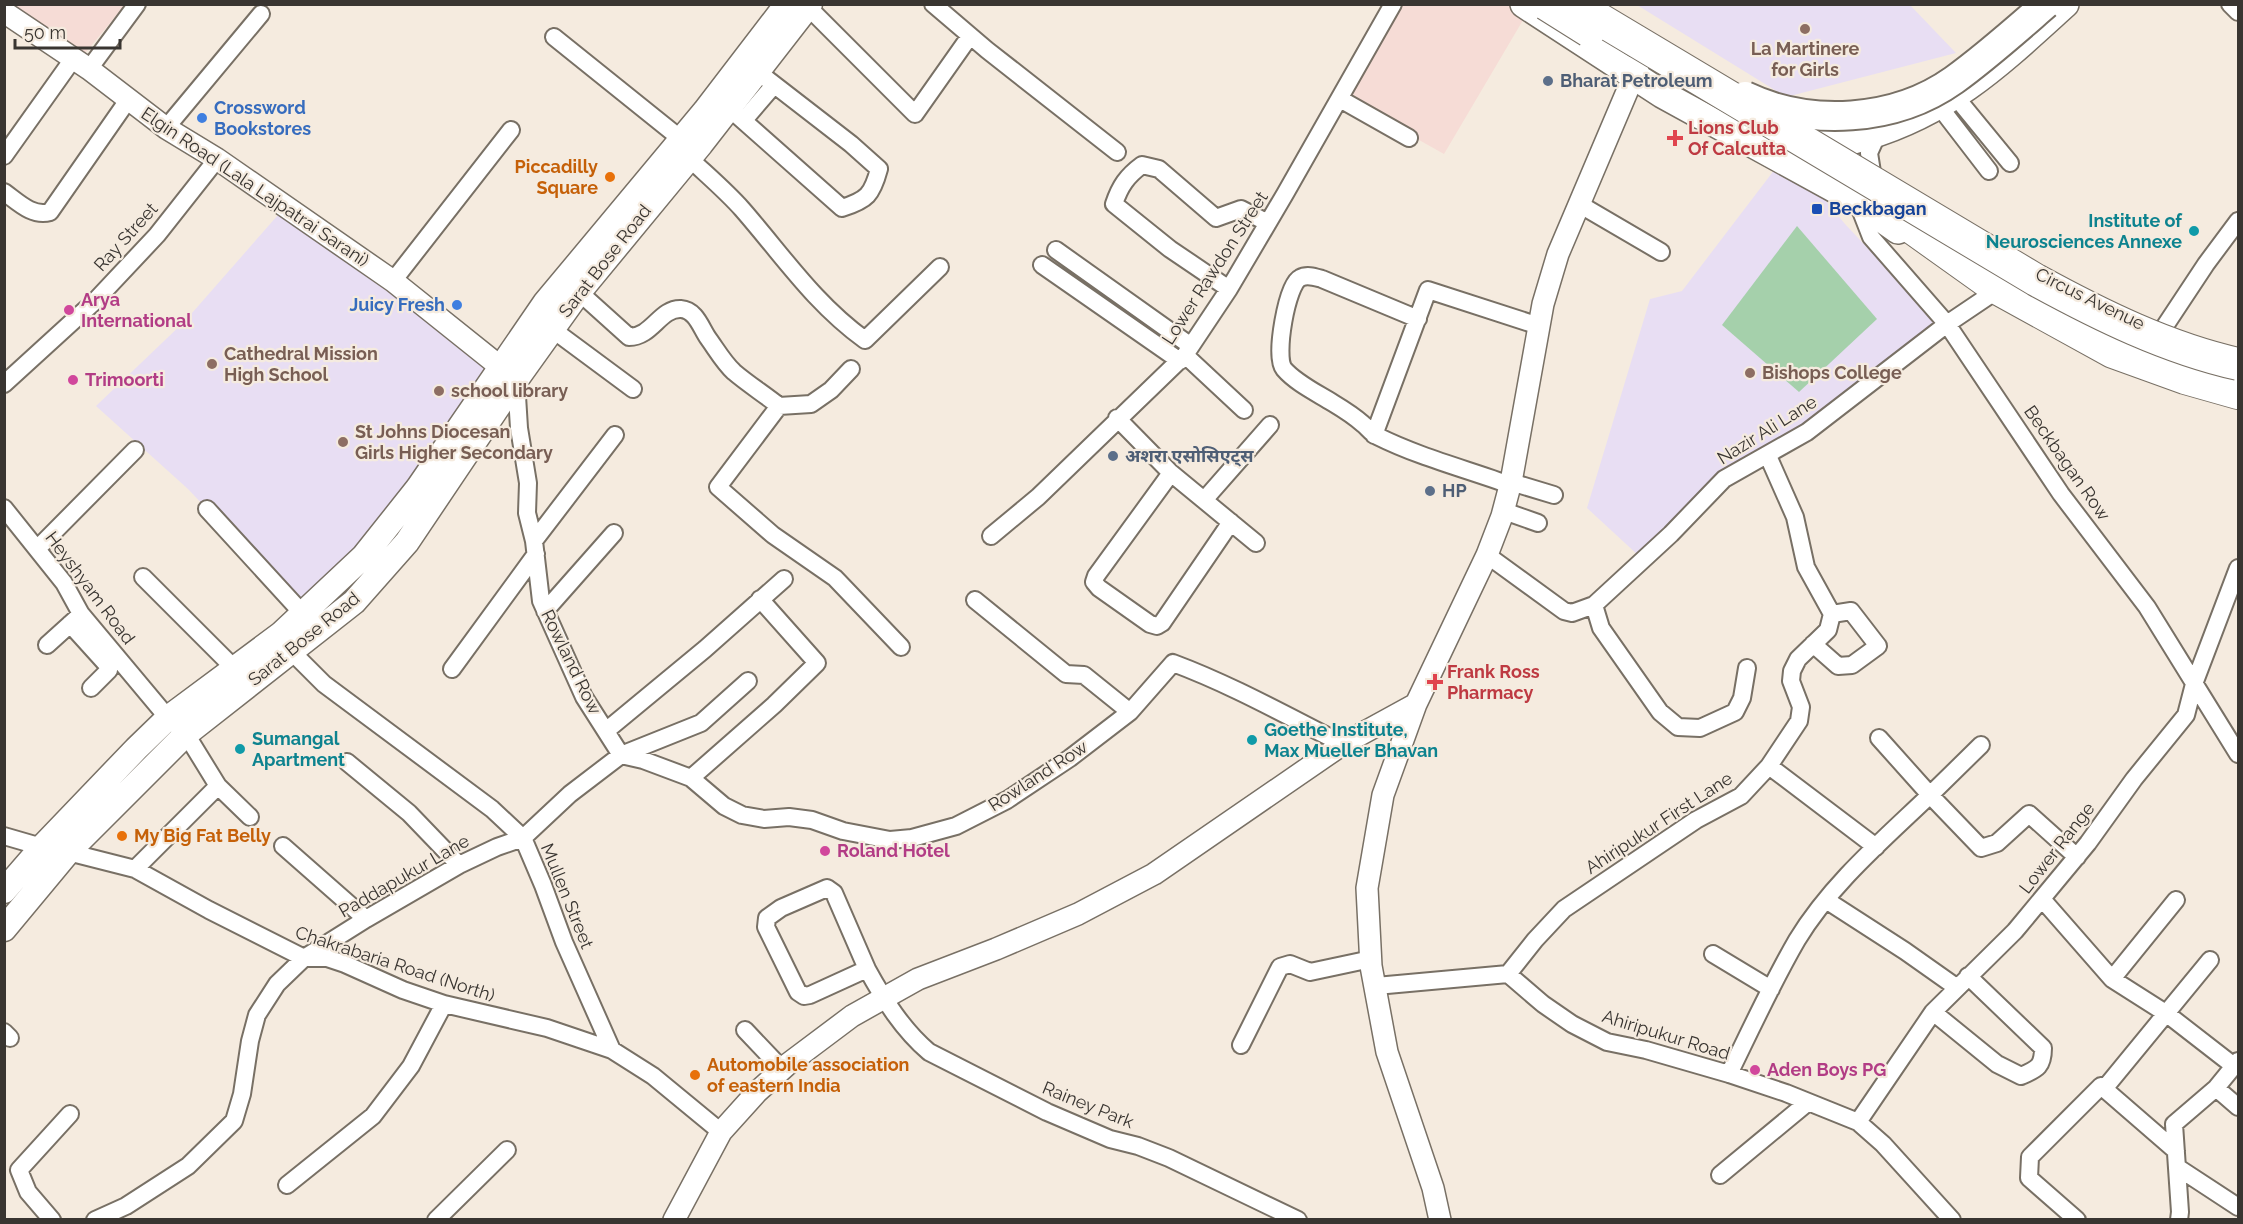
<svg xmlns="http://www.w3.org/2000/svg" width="2243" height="1224" font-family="Raleway,'Noto Sans Devanagari',sans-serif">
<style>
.commercial{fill:#f6dcd6}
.education{fill:#e8def3}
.green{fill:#a5d0ab}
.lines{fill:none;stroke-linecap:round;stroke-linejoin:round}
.minor-casing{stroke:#787065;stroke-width:20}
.tertiary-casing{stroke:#787065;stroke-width:24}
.secondary-casing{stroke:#787065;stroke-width:27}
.primary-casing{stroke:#787065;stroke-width:30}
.motorway-casing{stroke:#787065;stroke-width:34}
.minor{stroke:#fff;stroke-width:16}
.tertiary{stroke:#fff;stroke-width:21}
.secondary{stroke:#fff;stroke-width:24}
.primary{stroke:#fff;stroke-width:27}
.motorway{stroke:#fff;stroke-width:32}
.trunk-bridge-casing{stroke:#787065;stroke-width:32;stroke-linecap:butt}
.motorway-bridge-casing{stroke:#787065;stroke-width:34;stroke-linecap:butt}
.trunk-bridge{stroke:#fff;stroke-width:28}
.motorway-bridge{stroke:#fff;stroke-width:32}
.education-dot{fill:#8d6e63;stroke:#f5ebdf;stroke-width:2}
.service-dot{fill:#5c6f8a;stroke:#f5ebdf;stroke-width:2}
.shop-dot{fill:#3f7fe0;stroke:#f5ebdf;stroke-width:2}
.health-dot{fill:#e0444e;stroke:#f5ebdf;stroke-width:2}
.food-dot{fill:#e8710a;stroke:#f5ebdf;stroke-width:2}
.transit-dot{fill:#1a4fb4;stroke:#f5ebdf;stroke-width:2}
.culture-dot{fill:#0f9aa8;stroke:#f5ebdf;stroke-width:2}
.hotel-dot{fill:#d1479c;stroke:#f5ebdf;stroke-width:2}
.labels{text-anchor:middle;stroke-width:4.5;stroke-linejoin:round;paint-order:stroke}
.education-label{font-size:18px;font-weight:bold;fill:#785e54;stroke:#f5ebdf;text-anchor:start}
.service-label{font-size:18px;font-weight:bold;fill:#4e5e75;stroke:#f5ebdf;text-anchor:start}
.shop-label{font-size:18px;font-weight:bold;fill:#366cbe;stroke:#f5ebdf;text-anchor:start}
.health-label{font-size:18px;font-weight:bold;fill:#be3a42;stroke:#f5ebdf;text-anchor:start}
.food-label{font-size:18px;font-weight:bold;fill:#c56008;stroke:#f5ebdf;text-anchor:start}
.street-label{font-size:18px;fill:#393531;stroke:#f5ebdf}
.transit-label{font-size:18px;font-weight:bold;fill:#164399;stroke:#f5ebdf;text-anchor:start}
.culture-label{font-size:18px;font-weight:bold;fill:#0d838f;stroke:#f5ebdf;text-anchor:start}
.hotel-label{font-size:18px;font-weight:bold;fill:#b23c85;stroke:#f5ebdf;text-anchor:start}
</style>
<rect width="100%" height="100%" fill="#f5ebdf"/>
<path class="commercial" d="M4,5H125L71,70L5,26Z
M1400,5H1510L1526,15L1444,154L1346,99Z"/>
<path class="education" d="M1637,5H1910L1956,53L1786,97Z
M1775,169L1826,201L1845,224L1936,321L1639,556L1587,508L1650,299L1682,291Z
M278,215L360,266L511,366L493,396L375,568L310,617L188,489L96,406L185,321Z"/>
<path class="green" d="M1797,226L1877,319L1799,392L1722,325Z"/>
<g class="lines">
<g class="minor-casing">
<path id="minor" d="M933,4L987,50L1117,152
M2230,4L2238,12
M808,7L915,114L970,36
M554,37L681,139
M89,69L137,4
M1955,96L2010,163
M1340,99L1409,138
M1939,106L1989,171
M729,108L842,208C867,200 872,195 879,169L851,144L758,72
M744,120L774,85
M166,128L261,14
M1878,133L1869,153L1872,172L1857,201L1871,237L1947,324L2061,494L2147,607L2238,754
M4,156L73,59
M689,158C707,175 726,191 742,209C783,256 814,303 865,340L940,267
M4,192C18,202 32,217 50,212L128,100
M1579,204L1661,252
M1056,250L1191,346
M1042,265L1180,361
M393,281L511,130
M1229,289L1170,249L1114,204C1120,186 1127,176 1142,165L1159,169L1216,218L1241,209L1268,223
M579,292L629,337C652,337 660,308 681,309C696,310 701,328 708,338C716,349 724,363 734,372C748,384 764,394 779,406L811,404L831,390L851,369
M1418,319L1322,279C1315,277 1307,274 1300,278C1287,284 1274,357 1284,369C1296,383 1317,393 1333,403C1343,409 1354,416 1363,424C1368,428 1371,433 1377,436C1419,457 1466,469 1510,485
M552,329L633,389
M2161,332L2206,264L2238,221
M1185,355L1244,410
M516,380L519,428L528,483L527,513L534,541L541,601L584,697L621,755L643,760L691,778L724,806L742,815L764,819L789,817L812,820L843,831L890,840L912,838L956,826L1007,800L1070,758L1130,712L1173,663C1232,685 1287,716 1343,744
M4,384L95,301L157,235L217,159
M779,406L718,487L773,535L835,578L901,647
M1117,418L1171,473L1256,543
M1374,435L1428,290L1539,326
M1171,473L1096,576L1094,582L1099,588L1150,624L1157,626L1162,623L1231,522
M1511,482L1554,495
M1205,499L1270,425
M4,508L64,583L81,614L168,718L186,734L218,786L250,817
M207,509L304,615
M1504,511L1538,523
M991,536L1038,497L1185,355L1229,289L1285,194L1393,4
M534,541L615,435
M37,549L135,450
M1487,555L1564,611L1572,613L1594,605L1671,534L1724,479L1807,432L1947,324L1990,295
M143,577L234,668
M975,600L1066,674L1084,675L1130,712
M1594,605L1601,628L1660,712L1678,727L1700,728L1735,712L1742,698L1747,668
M545,611L614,533
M70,624L108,666L109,670L91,688
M1813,644L1838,666L1852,665L1878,646L1851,611L1832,614
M47,645L78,617
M291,651L324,684L492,809L523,838L543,885L564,942L612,1050L653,1076L721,1132
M452,669L536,554
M607,730L705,649L784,579
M1879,738L1930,795L1981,745
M347,762L409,813L459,865
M1769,766L1876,847
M691,778L774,705L817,663L760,599
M4,836L42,847L68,852L135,869L209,910L304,958H327L345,964L403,990L444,1004L547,1028L612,1050
M283,846L366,919
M135,869L218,786
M2042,899L2112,979
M1826,900L1905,951L1956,987
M2176,900L2112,979L2167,1014L2234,1066
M1713,954L1771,989
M867,969L834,893L827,888L781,908L767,918L766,927L798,992L804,996L810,995L867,969C884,1000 903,1030 929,1052L1047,1112L1110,1139L1138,1146L1169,1158L1298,1220
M1508,974L1535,940L1564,909L1696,820L1741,796L1769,766L1799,721L1801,707L1791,681L1792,671L1798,659L1828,630L1832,614L1806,567L1795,517L1768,456
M1376,986L1508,974L1543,1004L1572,1024L1607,1042L1646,1050L1729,1074L1786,1093L1858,1122L1883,1144L1952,1220
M1933,1012L1997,1064L2021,1076C2037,1069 2043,1067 2043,1048L1968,976
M745,1030L782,1069
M4,1032L10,1038
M1241,1045L1280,967L1290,964L1310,972L1371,959
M1729,1074C1751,1029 1772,983 1797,940C1831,884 1883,840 1930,795L1981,848L1997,843L2029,814L2077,857
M2216,1088L2238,1107
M2104,1089L2210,960
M1858,1122L1933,1012L2015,931L2088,843L2134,779L2186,715L2194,684L2238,568
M2177,1167L2238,1207
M1720,1175L1807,1103
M287,1185L373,1116L411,1066L444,1004
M52,1220L28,1192L19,1170L70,1114
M95,1220L126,1206L188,1166L234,1121L242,1094L250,1041L257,1015L277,984L304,958L366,919L459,865L497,847L523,838L570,794L621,755L701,723L748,681
M436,1220L507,1150
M2077,1220L2029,1178L2030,1157L2101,1086L2176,1151
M2179,1220L2180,1212L2174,1124L2216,1088L2238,1061"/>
</g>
<g class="tertiary-casing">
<path id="tertiary" d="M4,12L89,69L166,128L217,159L393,281L513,377
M674,1220L721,1132L757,1092L788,1064L852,1016L918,979L996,949L1078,914L1154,874L1343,744L1416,704
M1440,1220L1433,1188L1387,1052L1371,966L1367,888L1383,795L1416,704L1487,555L1502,516L1511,482L1543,304L1558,254L1640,61"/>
</g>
<g class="secondary-casing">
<path id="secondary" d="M4,891L42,847L136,749L168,718L281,634L364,556L418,488L545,303L705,111L787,4
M4,929L68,852L186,734L354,602L407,542L516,380L579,292L701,144L810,4"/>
</g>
<g class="primary-casing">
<path id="primary" d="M1524,4L1662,94L1857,201L1898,230
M1815,161L1822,144C1838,146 1852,140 1867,136C1951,111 2002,61 2065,4"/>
</g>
<g class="motorway-casing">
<path id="motorway" d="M1883,207L1995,287L2113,352L2185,378L2238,393"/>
</g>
<use href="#minor" class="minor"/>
<use href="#tertiary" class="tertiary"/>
<use href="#secondary" class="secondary"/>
<use href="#primary" class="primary"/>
<use href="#motorway" class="motorway"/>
<g class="trunk-bridge-casing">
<path id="trunk-bridge" d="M1745,96C1810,127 1895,122 1954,80C1986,57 2016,30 2046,4"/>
</g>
<g class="motorway-bridge-casing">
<path id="motorway-bridge" d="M1546,4L1589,31
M1574,4L2036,280C2100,315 2167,348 2238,364"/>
</g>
<use href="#trunk-bridge" class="trunk-bridge"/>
<use href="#motorway-bridge" class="motorway-bridge"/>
</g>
<g class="education-dot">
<circle cx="1805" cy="29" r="6"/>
<circle cx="212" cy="364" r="6"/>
<circle cx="1750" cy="373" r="6"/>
<circle cx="439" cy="391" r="6"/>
<circle cx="343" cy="442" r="6"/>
</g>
<g class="service-dot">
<circle cx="1548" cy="81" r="6"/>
<circle cx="1113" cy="456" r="6"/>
<circle cx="1430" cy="491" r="6"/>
</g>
<g class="shop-dot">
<circle cx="202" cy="118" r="6"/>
<circle cx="457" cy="305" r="6"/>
</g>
<g class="health-dot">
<path d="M1672 129h6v6h6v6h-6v6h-6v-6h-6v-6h6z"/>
<path d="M1432 673h6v6h6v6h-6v6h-6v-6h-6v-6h6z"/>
</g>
<g class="food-dot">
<circle cx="610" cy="177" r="6"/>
<circle cx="122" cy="836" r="6"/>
<circle cx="695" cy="1075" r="6"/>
</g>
<rect class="transit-dot" x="1811" y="203" width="12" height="12" rx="3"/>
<g class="culture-dot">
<circle cx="2194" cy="231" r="6"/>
<circle cx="1252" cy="740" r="6"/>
<circle cx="240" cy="749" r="6"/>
</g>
<g class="hotel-dot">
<circle cx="69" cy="310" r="6"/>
<circle cx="73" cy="380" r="6"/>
<circle cx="825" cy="851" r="6"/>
<circle cx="1755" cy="1070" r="6"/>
</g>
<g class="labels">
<g class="education-label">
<text x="1805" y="55" text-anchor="middle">La Martinere<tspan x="1805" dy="21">for Girls</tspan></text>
<text x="224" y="360">Cathedral Mission<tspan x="224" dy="21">High School</tspan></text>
<text x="1762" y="379">Bishops College</text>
<text x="451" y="397">school library</text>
<text x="355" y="438">St Johns Diocesan<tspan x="355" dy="21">Girls Higher Secondary</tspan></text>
</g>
<g class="service-label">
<text x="1560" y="87">Bharat Petroleum</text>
<text x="1125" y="462">अशरा एसोसिएट्स</text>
<text x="1442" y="497">HP</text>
</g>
<g class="shop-label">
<text x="214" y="114">Crossword<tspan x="214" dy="21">Bookstores</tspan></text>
<text x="445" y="311" text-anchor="end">Juicy Fresh</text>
</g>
<g class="health-label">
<text x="1688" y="134">Lions Club<tspan x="1688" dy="21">Of Calcutta</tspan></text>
<text x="1447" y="678">Frank Ross<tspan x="1447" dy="21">Pharmacy</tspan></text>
</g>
<g class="food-label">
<text x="598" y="173" text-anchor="end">Piccadilly<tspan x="598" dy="21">Square</tspan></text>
<text x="134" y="842">My Big Fat Belly</text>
<text x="707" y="1071">Automobile association<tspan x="707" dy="21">of eastern India</tspan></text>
</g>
<g class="street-label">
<text transform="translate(255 187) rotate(34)" y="6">Elgin Road (Lala Lajpatrai Sarani)</text>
<text transform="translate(126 237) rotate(-48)" y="6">Ray Street</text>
<text transform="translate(605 261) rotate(-52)" y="6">Sarat Bose Road</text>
<text transform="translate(1215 268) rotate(-57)" y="6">Lower Rawdon Street</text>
<text transform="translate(2090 299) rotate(26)" y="6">Circus Avenue</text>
<text transform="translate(1767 430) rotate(-32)" y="6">Nazir Ali Lane</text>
<text transform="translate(2067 463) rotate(55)" y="6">Beckbagan Row</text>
<text transform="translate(90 588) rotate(53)" y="6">Heyshyam Road</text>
<text transform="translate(304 639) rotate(-39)" y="6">Sarat Bose Road</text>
<text transform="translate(571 662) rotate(64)" y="6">Rowland Row</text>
<text transform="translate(1038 776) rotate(-33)" y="6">Rowland Row</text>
<text transform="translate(1659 823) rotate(-33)" y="6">Ahiripukur First Lane</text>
<text transform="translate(2057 848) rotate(-52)" y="6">Lower Range</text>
<text transform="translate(404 876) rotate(-30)" y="6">Paddapukur Lane</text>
<text transform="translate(567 896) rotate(68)" y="6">Mullen Street</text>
<text transform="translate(395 964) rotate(18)" y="6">Chakrabaria Road (North)</text>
<text transform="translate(1666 1035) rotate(17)" y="6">Ahiripukur Road</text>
<text transform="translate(1088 1105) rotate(22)" y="6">Rainey Park</text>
</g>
<g class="transit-label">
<text x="1829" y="215">Beckbagan</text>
</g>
<g class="culture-label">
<text x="2182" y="227" text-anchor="end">Institute of<tspan x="2182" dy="21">Neurosciences Annexe</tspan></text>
<text x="1264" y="736">Goethe Institute,<tspan x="1264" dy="21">Max Mueller Bhavan</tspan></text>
<text x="252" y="745">Sumangal<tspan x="252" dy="21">Apartment</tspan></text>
</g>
<g class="hotel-label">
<text x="81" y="306">Arya<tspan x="81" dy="21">International</tspan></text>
<text x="85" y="386">Trimoorti</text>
<text x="837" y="857">Roland Hotel</text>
<text x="1767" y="1076">Aden Boys PG</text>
</g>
</g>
<rect width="2243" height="1224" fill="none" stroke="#393531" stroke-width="12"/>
<path d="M15 39v9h105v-9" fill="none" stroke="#393531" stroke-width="3"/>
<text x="24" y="39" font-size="18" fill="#393531" stroke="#f5ebdf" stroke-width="4.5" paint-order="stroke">50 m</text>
</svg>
